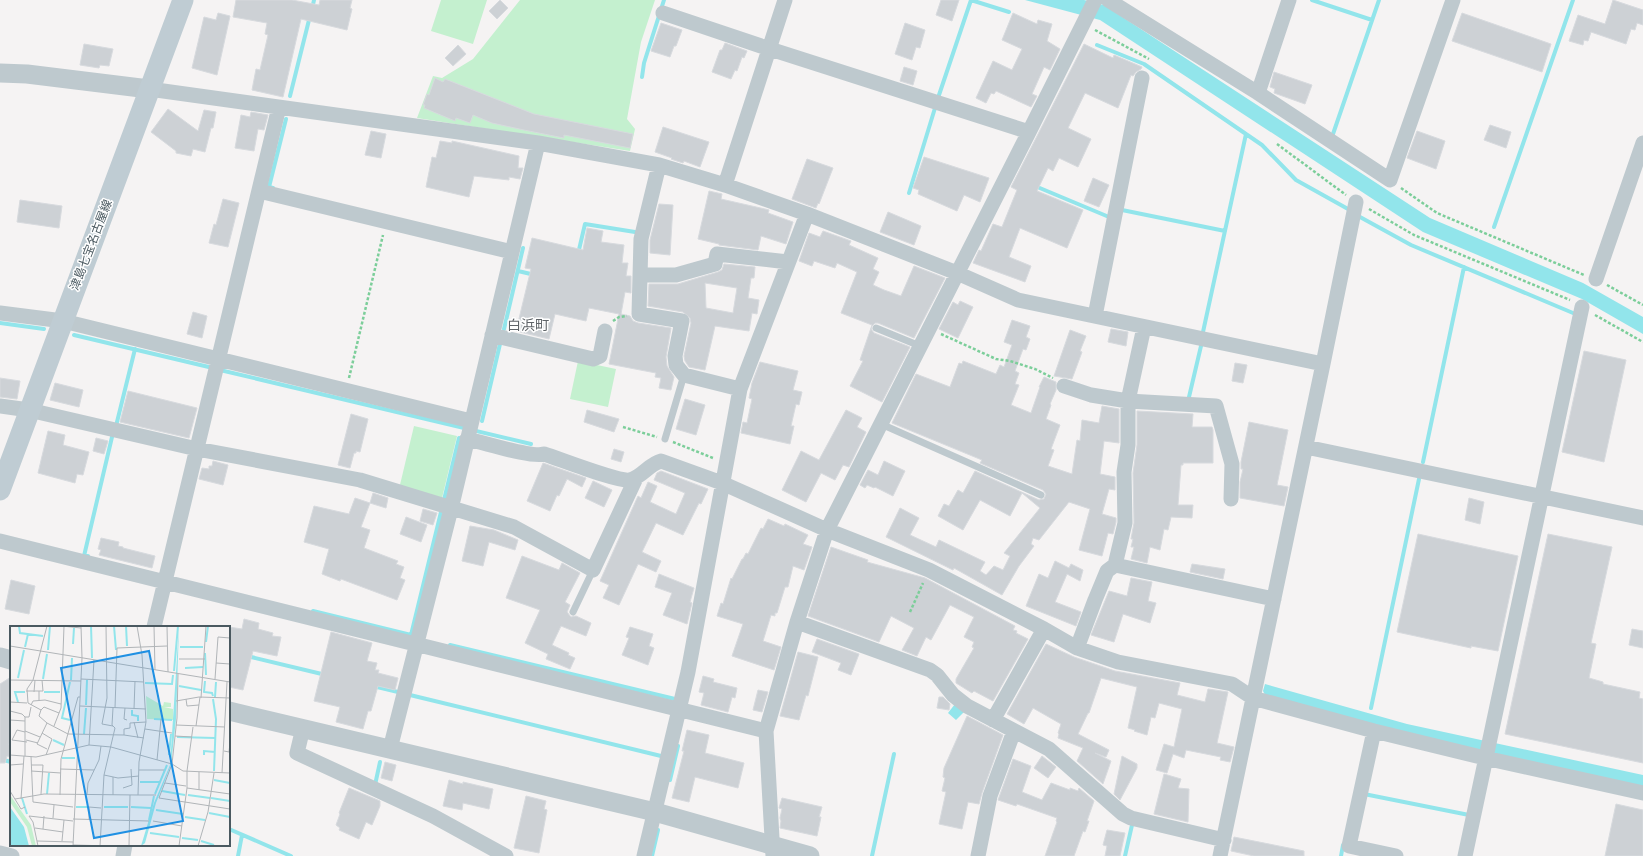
<svg xmlns="http://www.w3.org/2000/svg" width="1643" height="856" font-family="Rubik,'Noto Sans JP',sans-serif">
<style>
.green{fill:#c4f0cf}
.water{fill:#92e5eb}
.lines{fill:none;stroke-linecap:round;stroke-linejoin:round}
.stream{stroke:#92e5eb;stroke-width:4}
.building{fill:#cdd1d5;stroke:#d7dade;fill-rule:evenodd}
.path{stroke:#7cce9a;stroke-width:2.5;stroke-dasharray:3 2;stroke-linecap:butt}
.service{stroke:#bec9ce;stroke-width:7}
.minor{stroke:#bec9ce;stroke-width:15}
.tertiary{stroke:#bec9ce;stroke-width:19}
.secondary{stroke:#bfccd3;stroke-width:21}
.labels{text-anchor:middle;stroke-width:3;stroke-linejoin:round;paint-order:stroke}
.street-label{font-size:12px;fill:#4a5960;stroke:#fff}
.quarter-label{font-size:14px;fill:#5f6468;stroke:#fff}
.inset-river{fill:none;stroke:#92e5eb;stroke-width:2}
.inset-road{fill:none;stroke:#b1b5b8;stroke-width:1}
.view{fill:#1f90e3;fill-opacity:0.15;stroke:#1f90e3;stroke-width:2}
.inset-edge{fill:none;stroke:#4a5960;stroke-width:2}
</style>
<rect width="100%" height="100%" fill="#f5f3f3"/>
<path class="green" d="M441,0H487L473,44L431,31Z
M520,0H655L641,42L627,119L635,129L630,151L417,118L433,76L442,78L473,59Z
M578,361L616,369L608,407L570,399Z
M414,426L457,436L441,502L399,489Z"/>
<path class="water" d="M1025,0H1084L1104,5L1430,218L1583,283L1643,317V334L1582,299L1423,232L1100,20Z
M1265,684L1407,724L1643,775V787L1403,734L1265,695L1263,691Z
M955,704L964,712L956,720L948,713Z"/>
<g class="lines">
<path class="stream" d="M971,0L1009,12
M1312,0L1372,20
M312,9L314,0
M1097,45L1144,64L1262,145L1296,180L1348,209
M642,77L644,63L664,0
M939,95L971,0
M290,96L310,16
M1333,134L1379,0
M1035,186L1109,217
M273,188L269,187L286,119
M909,193L935,108
M1122,210L1225,231
M1360,217L1411,245L1573,313
M1494,227L1573,0
M578,254L585,224L635,232
M518,271L535,275
M0,323L44,329
M504,329L523,248
M1203,332L1246,134
M74,335L213,368
M220,370L531,444
M1189,397L1201,346
M482,421L500,344
M116,426L135,349
M1423,462L1464,267
M444,500L459,438
M88,556H84L112,437
M313,611L411,635L441,512
M450,645L675,699
M247,656L326,675
M373,686L398,692
M410,695L661,756
M1371,708L1419,479
M0,759L11,762
M670,780L678,746
M375,785L380,762
M1364,794L1469,815
M229,829L291,856
M238,856L242,835
M652,856L658,830
M872,856L894,754
M1125,856L1132,825
M1341,856L1343,845"/>
</g>
<path class="building" d="M236,0H292L319,5L320,0H352L350,8L352,9L347,30L301,19L283,97L252,90L256,69L260,70L268,35L265,34L267,23L233,17Z
M500,0L508,8L497,19L489,11Z
M941,0H959L952,21L936,15Z
M1613,0L1643,10V25L1637,23L1635,30L1631,29L1626,44L1591,32L1588,41L1584,40L1583,45L1569,41L1578,15L1605,24Z
M218,13L230,16L217,75L192,68L204,17L216,20Z
M1013,13L1037,24L1038,20L1052,24L1047,41L1060,49L1050,70L1044,67L1032,94L1037,96L1031,107L996,91L994,94L991,93L986,103L976,98L993,61L1012,70L1022,49L1002,40Z
M1462,13L1551,44L1542,72L1452,41Z
M661,23L682,30L676,46H674L670,57L651,51Z
M905,23L925,30L920,48L916,47L912,60L895,54Z
M725,43L747,51L744,58L742,57L737,71L735,70L731,79L712,72L720,50H722Z
M84,44L113,49L109,66L100,65L99,68L80,65Z
M1084,44L1113,58L1114,55L1142,67L1141,69L1136,72L1133,76L1131,75L1118,108L1085,93L1068,128L1091,139L1078,167L1059,158L1053,171L1048,168L1037,191L1083,210L1067,248L1020,228L1009,257L1031,266L1025,282L973,263L979,250L981,251L993,224L1002,227L1017,190L1011,187Z
M458,45L466,54L453,66L445,58Z
M904,67L917,71L913,85L900,81Z
M1274,72L1312,85L1305,104L1274,93L1275,89L1270,87Z
M435,78L443,82L445,79L534,114L633,134L630,148L564,135V138L524,130L492,123L473,115L470,123L456,118L455,121L424,108L425,105H423L427,94L429,95Z
M168,109L198,131L204,110L216,112L213,128H211L205,152L193,149L191,156L176,153V151L151,132Z
M251,112L268,115L264,130L258,129L254,151L235,148L241,115L250,117Z
M1490,125L1511,132L1506,148L1484,140Z
M663,127L709,142L700,167L684,161L683,163L671,159L672,158L655,152Z
M371,131L386,134L381,158L365,155Z
M1417,131L1445,141L1436,169L1407,158Z
M440,141L452,143V141L519,156L518,168H523L520,179L509,177V180L474,176L469,197L426,187L432,157L436,158Z
M924,157L989,178L980,202L964,195L957,211L918,194L919,190L913,188Z
M807,159L833,168L819,204L818,203L816,208L792,199Z
M1093,178L1109,185L1099,207L1084,201Z
M709,191L722,194L721,199L765,209L769,210L768,213L793,222L786,244L761,236L758,250L719,245V244L698,239Z
M223,199L239,203L228,247L209,243L214,224L216,225Z
M20,200L62,206L59,228L17,222Z
M659,204L673,205L670,255L650,253V240Z
M888,212L921,226L914,245L880,232Z
M587,228L603,231L601,242L624,245L622,263H628L626,276H631V293L625,292L621,314L630,316L633,321L638,323L671,328L666,357L667,366L674,377L671,390L659,388L661,378L655,377L656,373L609,364L619,314L589,308L586,321L555,314L549,339L516,331L531,269L525,268L532,238L583,250Z
M823,231L851,241L849,245L878,258L873,269L879,272L873,285L884,290L901,296L914,266L945,278L914,338L878,323H875L872,326L871,329L874,333L910,347L882,402L850,386L863,361L860,360L872,325L841,313L857,272L837,263L835,268L814,261L812,266L799,261L809,233L820,237Z
M724,264L755,267L754,278H751L748,298L759,300L757,314L752,313L749,331L715,326L705,370L689,367L685,361L684,356L691,323L690,318L683,312L648,306L649,284H678L718,272L722,270ZM705,283L737,288L733,313L706,308Z
M960,301L973,307L958,338L939,329L953,302L958,305Z
M193,312L207,316L202,338L187,334Z
M1012,320L1030,326L1026,337L1030,339L1026,350L1023,349L1015,371L1019,373L1015,384L1019,385L1011,405L1031,413L1040,387H1039L1044,377L1056,382V390L1050,404L1051,405L1046,419L1060,425L1051,449L1054,450L1048,466L1072,474L1077,440L1080,441L1082,420L1099,423L1102,406L1119,409V443L1104,441L1100,474L1115,477V490L1109,489L1102,514L1116,518V522L1113,534L1108,533L1102,556L1079,550L1090,509L1069,502L1039,540L1033,538L1031,544L1034,546L1019,566L1002,595L954,568L953,570L886,537L900,508L919,518L910,535L936,547L939,540L985,562L980,571L986,575L994,566L1003,570L1010,556L1004,553L1040,508L1022,493L1010,516L980,500L963,530L938,516L944,504L949,506L958,490L963,493L975,471L1039,500L1044,499L1046,494L1043,490L980,463L982,460L892,423L916,374L950,387L959,363L962,364L963,361L996,374L1000,365L1004,367L1012,345L1004,342Z
M1111,329L1128,332L1126,346L1108,342Z
M1070,330L1086,336L1080,351L1082,352L1072,379L1054,376Z
M1584,351L1626,360L1604,462L1562,452Z
M760,362L798,371L793,390L802,392L799,405L796,404L791,426H794L790,444L741,433L743,422L747,423L752,399L749,398L752,383Z
M1235,363L1247,365L1243,383L1232,381Z
M0,378L20,381L17,399L0,397Z
M55,383L83,390L79,407L50,400Z
M128,391L197,408L189,438L120,422Z
M685,399L705,405L696,435L676,429Z
M587,410L619,419L614,432L584,422Z
M846,410L862,418L857,427L866,432L849,467L843,465L835,480L821,473L806,502L782,490L801,451L819,460Z
M1137,411L1193,414L1192,427H1212L1213,430V463H1183V465H1181L1178,505H1193L1192,518L1171,517L1168,530L1164,529L1160,550L1150,547L1147,563L1131,559L1134,547H1131L1133,539H1131L1134,523L1133,473L1137,445Z
M351,414L368,419L360,452L356,451V453H354L350,468L338,465Z
M1249,422L1288,430L1277,485L1288,487L1284,506L1240,498V482L1243,469H1241V462Z
M48,431L65,435L63,445L89,452L83,475L77,474L75,483L38,473Z
M96,438L108,441L104,454L93,451Z
M614,449L624,452L621,462L611,459Z
M213,461L228,465L223,485L199,479L202,468L209,469V466H212Z
M884,461L905,471L893,496L875,487L874,488L867,485L865,488L860,485L868,470L878,475Z
M543,463L586,478L582,487L567,479L559,496L557,495L550,511L527,501Z
M661,471L708,489L701,504L699,503L683,535L656,523L642,552L661,561L656,572L638,564L619,605L603,598L609,585L600,581L638,496L641,498L648,482L657,486L650,502L676,514L685,493L654,480L657,473Z
M593,481L612,490L604,507L585,498Z
M373,493L388,498L386,508L370,503Z
M355,498L370,503L361,527L370,530L364,548L398,561L396,564L404,567L400,578L405,580L397,600L341,579L340,581L322,574L329,549L304,542L314,506L349,514Z
M1469,498L1484,502L1480,524L1465,520Z
M423,509L437,513L433,525L420,521Z
M406,517L427,525L421,542L400,534Z
M768,519L784,526L785,524L808,535L803,544L812,547L804,570L793,566L788,587H785L777,613H775V616L771,615L763,641L781,647L774,670L732,656L743,624L717,616L721,603L723,604L731,578L732,579L742,559H743L746,553L748,554L761,528L763,529Z
M470,526L494,530L518,540L515,550L489,542L483,566L462,561Z
M1418,534L1518,556L1498,651L1471,646V648L1397,632Z
M1548,534L1612,547L1591,643L1596,644L1589,678L1603,682V684L1640,692L1639,698L1643,699V763L1505,734Z
M101,538L119,542L118,546L123,547V548L155,556L152,568L99,555L101,550L98,549Z
M831,547L868,560L867,562L925,578L1015,626L1013,630L1017,631L1016,633L1028,639L993,701L974,691L972,693L956,683V679L974,648L972,647L974,642L964,637L974,617L950,605L931,640L926,637L917,656L902,650L914,628L891,616L879,642L808,616Z
M522,556L559,570L562,563L580,573L565,602L570,605L567,612L571,617L576,616L591,623L586,636L561,626L552,645L569,653L568,655L575,658L570,669L546,659L548,654L525,643L540,610L506,598Z
M1055,561L1069,568L1071,564L1083,570L1080,581L1067,574L1055,602L1081,612L1076,626L1026,606L1039,574L1048,578Z
M1192,564L1225,569L1223,579L1190,572Z
M659,574L694,588L690,602L692,603L687,624L663,615L672,593L655,587Z
M1131,578L1152,582L1148,601L1156,603L1150,623L1123,614L1114,642L1091,635L1109,591L1127,596Z
M11,580L35,586L29,614L5,609Z
M244,619L259,623L258,629L273,633L272,636L281,637L277,656L253,651L243,690L229,687V627L242,629Z
M630,627L653,634L649,646L654,648L648,665L622,655L629,638L626,637Z
M1632,629L1643,631V648L1629,645Z
M331,632L372,643L367,661L377,663L375,670H379L378,673L398,678L395,690L378,686L371,711H368L363,729L336,722L340,707L314,701Z
M817,639L859,654L851,675L838,670L841,663L812,652Z
M1046,644L1074,657L1115,671L1180,683L1177,695L1205,702L1208,689L1228,692L1217,743L1234,747L1230,762L1220,760L1221,757L1186,750L1184,758L1173,754L1167,773L1156,770L1164,744L1174,747L1182,709L1159,703L1155,718L1151,717L1147,735L1134,731L1135,730L1128,728L1137,687L1101,678L1089,713H1088L1078,734L1109,750L1106,757L1095,753L1111,761L1103,784L1077,761L1083,748L1058,738L1059,734L1058,733L1061,724L1033,708L1024,724L1007,714Z
M798,652L818,657L808,696L806,695L799,720L780,716Z
M703,676L714,679L713,682L737,688L735,698L732,697L728,712L701,705L704,693L699,692Z
M11,677V735L9,745L11,746V757L7,756L5,763H0V684Z
M758,690L768,692L762,712L753,710Z
M939,697H943L950,704L949,710L937,708Z
M967,716L1003,735L982,793L979,804L968,802L962,829L939,824L946,792L942,791L945,778L943,777L944,768Z
M687,730L709,735L705,753L744,763L738,788L695,777L689,802L672,798L684,751H682Z
M1042,756L1056,767L1048,778L1034,768Z
M1122,756L1137,764V768L1120,800L1114,794Z
M1013,759L1031,766L1022,792L1042,800L1051,783L1070,790V788L1078,791L1079,788L1094,801L1087,821H1089L1085,832L1083,831L1074,856H1045L1057,822L1056,821L1057,818L1017,804L1016,806L998,800Z
M385,762L396,765L392,781L381,778Z
M1164,774L1181,779L1178,788L1189,789L1188,822L1154,814Z
M449,780L463,784V782L493,789L489,809L463,803L462,810L443,806Z
M349,788L380,801V806L372,825L366,822L359,839L339,830L340,828L336,825L340,814L339,813Z
M526,796L546,801L544,809L547,810L539,853L514,848Z
M782,798L822,807L819,817H821L817,836L780,828L781,821L780,818L782,809L779,808Z
M1616,804L1643,810V856H1605Z
M1107,830L1125,833L1120,856H1105L1107,846L1103,845Z
M1234,837L1304,851V856H1254L1231,851Z"/>
<g class="lines">
<path class="path" d="M1095,30L1149,59
M1277,144L1346,195
M1401,188L1437,213L1584,275
M1369,209L1414,235L1570,300
M1607,285L1643,305
M1595,315L1643,342
M613,321L619,317L627,316
M941,334L996,359L1010,361L1035,369L1053,378
M349,378L383,235
M623,427L657,437
M673,442L713,458
M910,612L923,583"/>
<path class="service" d="M876,328L920,346
M881,424L1041,495
M665,439L684,375
M573,612L593,570"/>
<path class="minor" d="M1108,0L1258,93L1390,180L1453,0
M663,13L770,49L1029,132
M149,89L538,143L659,165L725,185L807,214L957,273L1018,300L1323,364L1220,856
M1258,93L1289,0
M659,165L641,239L639,314L682,321L675,356L676,365L684,375L740,389
M725,185L785,0
M259,191L512,252
M640,275H676L715,264L717,254L788,262
M1596,279L1643,143
M0,313L63,321L471,421
M1095,316L1142,78
M492,335L593,359L600,356L605,331
M1323,364L1356,202
M1064,386L1091,395L1128,401L1216,406L1232,464L1231,499
M0,406L29,410L197,449L360,480L514,527L593,570L636,478
M467,439C483,442 531,458 544,454C560,459 618,482 630,480C642,477 649,464 661,461L722,483L827,530L929,570L1044,629L1077,648L1095,600L1107,571L1115,565L1125,523L1124,472L1128,445V401L1144,327
M1306,447L1643,518
M0,541L766,731
M1115,565L1274,599
M797,622L930,670L937,675L953,695L967,706L1049,749L1123,814L1131,818L1224,840
M154,627L279,107
M1077,648L1118,662L1232,684L1253,698L1374,731L1485,758L1643,793
M993,720L1044,629
M303,728L297,753L433,816L506,856
M1374,731L1349,846L1396,856
M390,749L451,509L538,143
M0,853L12,856
M123,856L125,845
M644,856L688,672L740,389L807,214
M773,856L766,731L797,622L827,530L1029,132L1095,0
M978,856L990,796L1014,731
M1465,856L1582,307"/>
<path class="tertiary" d="M0,73L27,74L149,89
M0,657L11,660
M229,711L655,812L810,856"/>
<path class="secondary" d="M0,490L183,0"/>
</g>
<g class="labels">
<g class="street-label">
<text transform="translate(91 245) rotate(-69)" y="4">津島七宝名古屋線</text>
</g>
<g class="quarter-label">
<text x="528" y="330">白浜町</text>
</g>
</g>
<g transform="translate(10 626)">
<rect width="220" height="220" fill="#f5f3f3"/>
<path d="M136,70L153,80L154,76L161,77V81H154L163,83V94L137,93ZM0,169L21,199L26,220H22L17,201L0,176Z" fill="#c4f0cf"/>
<path d="M169,0L166,93L161,139L146,177L135,217L131,220L144,177L160,139ZM0,181L14,201L19,220H0Z" fill="#92e5eb"/>
<path class="inset-river" d="M9,0L10,7L33,10M81,0L82,32M104,0L106,24M116,0L117,20M196,16L198,0M63,18L64,2M15,21L18,8M170,21H193M38,24L40,0M195,27L196,49M175,42L193,41M164,45L168,0M8,52L14,24M33,53L37,28M61,54L62,32M195,55L194,66L202,67L203,70M135,57L162,58L163,49M169,60L191,64M34,66H50M205,71L206,56M203,73L206,93L204,145M8,76L5,66H15M76,79L77,54M122,84V89L128,90V95M144,93L162,94M60,94L52,92L60,56M74,108L76,82M167,111L205,112M43,114L54,119M159,129L161,108M194,129V125L205,126M52,132H65M204,154L220,157M130,156H151M152,165L175,169M37,168L39,147M145,168L157,139M178,169L200,172M12,172L17,188M201,172L220,175M66,181H79M94,181H118M121,181L141,182M146,184L173,188M199,187L220,191M175,191L195,194M139,194L144,170M140,207L169,211M172,212L188,214M191,215L204,219"/>
<path class="inset-road" d="M37,0L23,54L17,63L18,77L31,84L29,90L37,97L58,108L114,109L134,112M52,0L71,2M71,0L72,32M96,0L97,72L92,98L103,100M144,0L145,44M157,0L158,46M0,20L220,56M169,33H195M206,37L220,38M168,48L167,92L162,138L149,172L220,183M71,53L134,56M205,53L208,11L220,12M0,54L71,55M16,65H29V75M29,65H33L32,54M24,66L25,54M191,72L196,0M176,73L177,80L189,79M166,75L189,71L220,72M0,76L17,77M21,79L23,75L35,74L51,78M70,80L136,83M103,82L102,99L105,102L94,149L108,152L129,150M105,82L107,22L157,20M115,82L114,93L117,94M124,83L125,55M31,84L34,81L49,87M0,85L12,88L15,91V130M15,91H19L21,81M0,94L15,95M124,96L128,112M37,97L27,118L37,123M166,99L215,101M44,100L51,82L54,0M186,100L190,71M135,103L162,107M15,105L30,111M15,106L7,104L2,114L17,116M32,107L42,113L36,129M114,109V103L120,102V97L136,96M165,110L182,111M16,114L28,117M79,119L84,34M214,125L219,126L220,117M0,129L26,131L79,119L101,121L162,138L173,145L220,147M21,130L23,176L63,181M147,134L151,93M0,139L13,138M21,139H33L31,168M50,143L84,144M129,144H154M21,145L51,147M177,145L183,101M212,147L217,56M155,157L176,160M113,162L122,159L121,143M177,162L220,168M189,164V146M0,165L11,183L15,181M77,168L78,157L89,134L91,120M50,169L51,133L68,71H70M103,169V151M128,169H146M5,173L34,168L128,169L129,136L136,96L132,29L127,0M11,173L14,130M43,192L44,179M63,193L139,195M79,194V181L91,182M143,195L172,200M25,202L53,206M33,203L34,190M27,215L63,216M52,215L54,194M63,219L101,220M28,220L23,196L19,190L63,195M63,220L72,32M90,220L94,149M119,220L120,169M169,220L177,162V145M188,220L198,186L204,147"/>
<path class="view" d="M139,25L173,195L84,212L51,42Z"/>
<rect width="220" height="220" class="inset-edge"/>
</g>
</svg>
